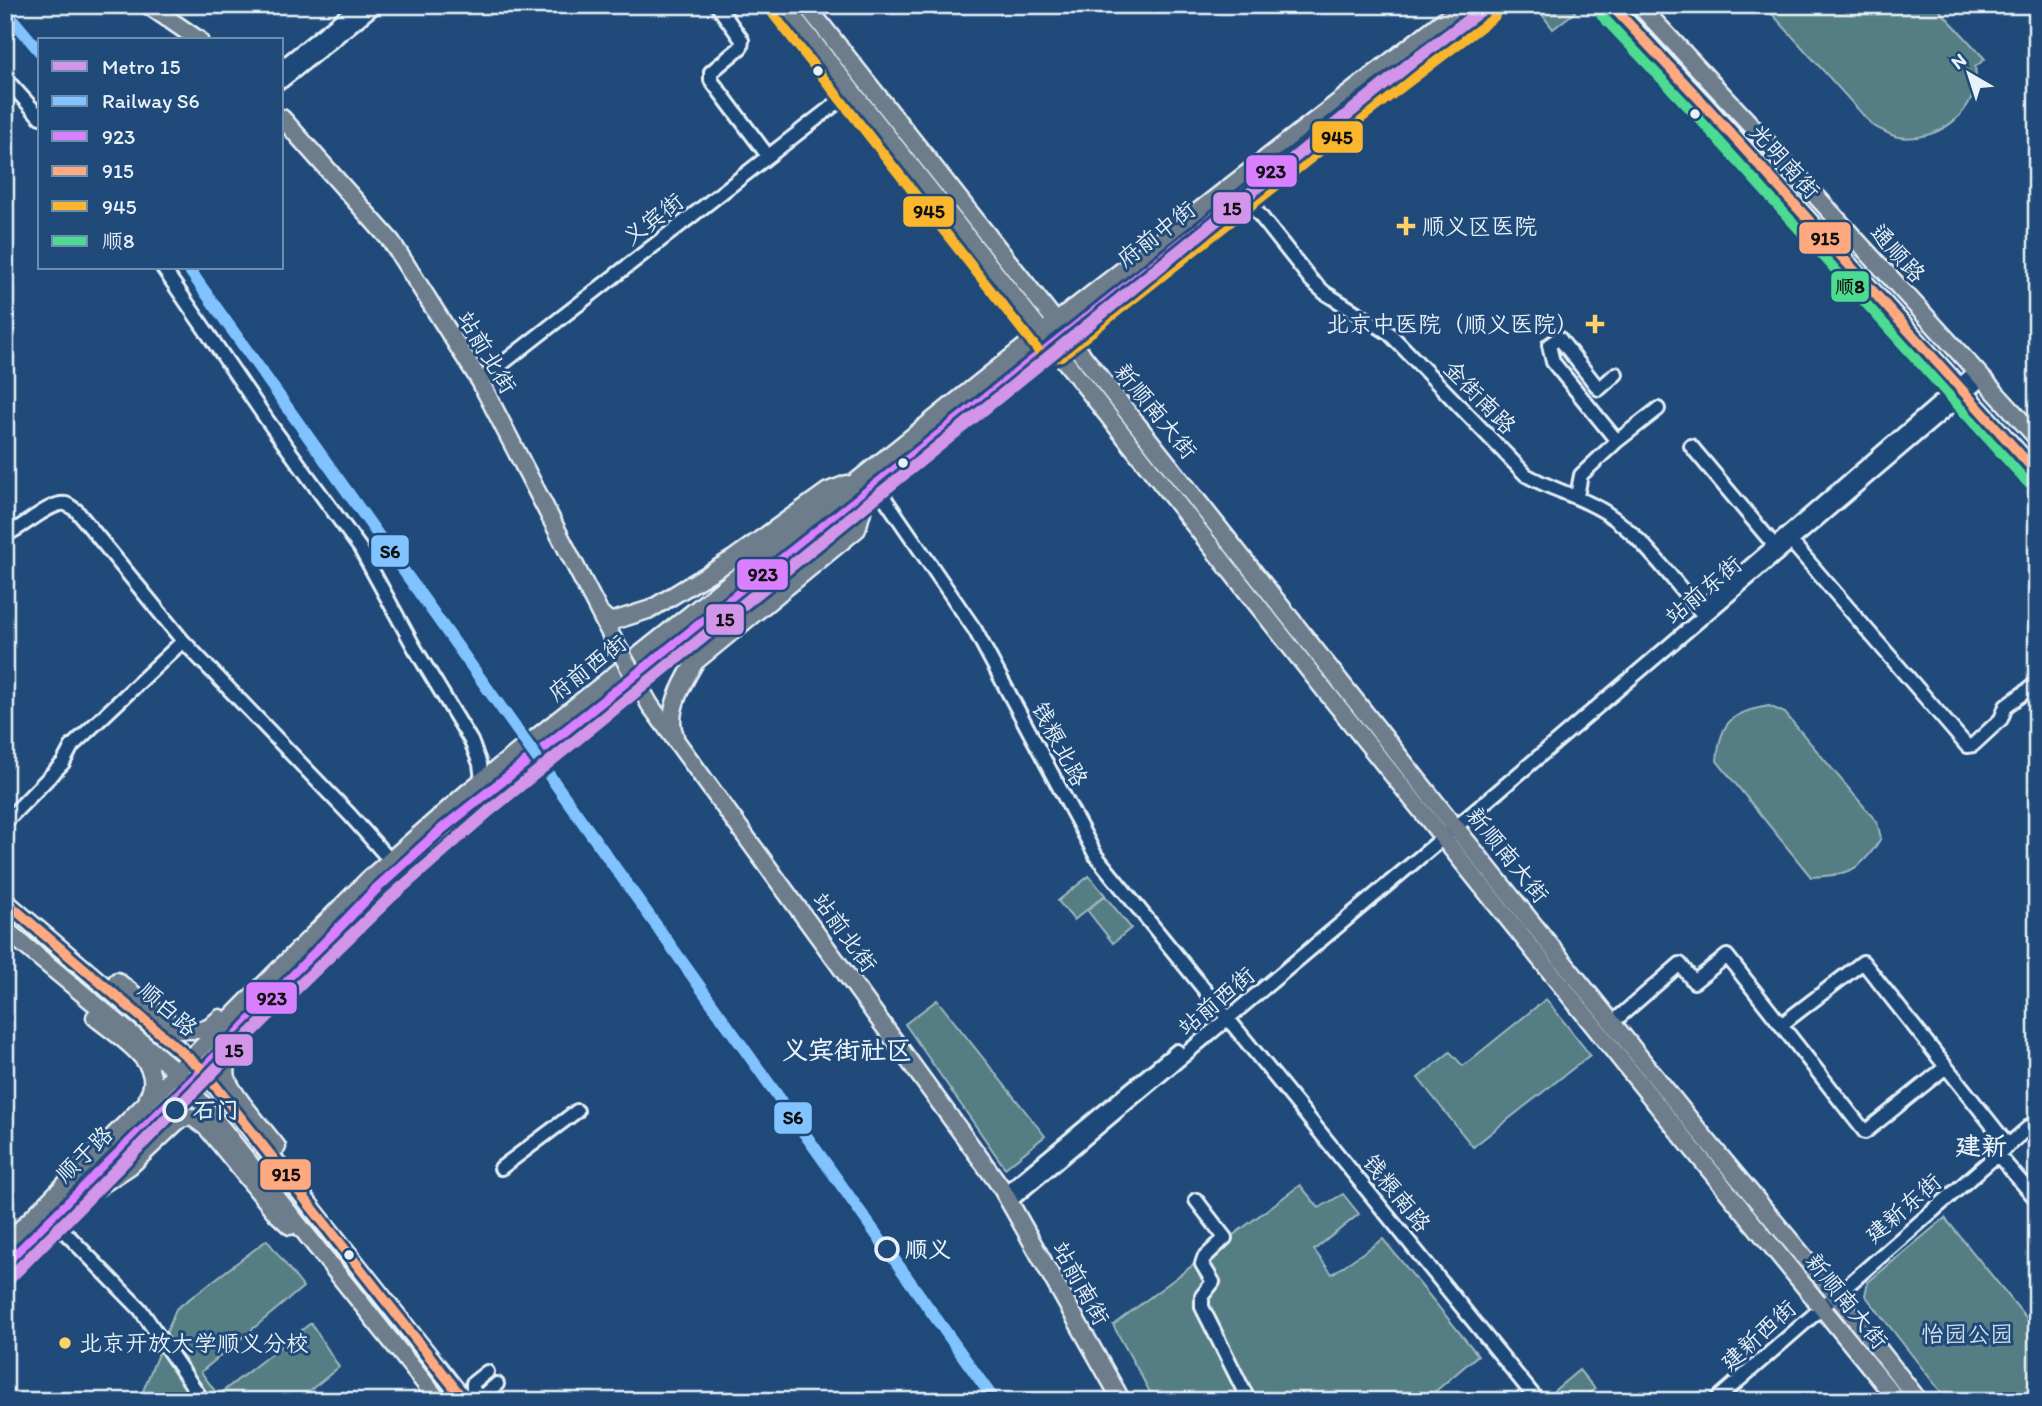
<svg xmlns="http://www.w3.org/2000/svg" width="2042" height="1406" font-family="Itim,'LXGW WenKai TC',sans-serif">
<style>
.green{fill:#557d84;stroke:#9eb7be;stroke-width:2}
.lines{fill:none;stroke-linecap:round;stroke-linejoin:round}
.minor-casing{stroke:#e8f1f8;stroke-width:18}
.major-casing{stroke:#e8f1f8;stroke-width:21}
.minor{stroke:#1f4a7a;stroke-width:12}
.major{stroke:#6d7d8c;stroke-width:16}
.major-bridge-casing{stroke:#e8f1f8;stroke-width:21;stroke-linecap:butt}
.major-bridge{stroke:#6d7d8c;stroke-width:16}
.bus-1-casing{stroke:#1f4a7a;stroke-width:16}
.bus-2-casing{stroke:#1f4a7a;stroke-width:16}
.bus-3-casing{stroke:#1f4a7a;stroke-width:16}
.bus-4-casing{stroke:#1f4a7a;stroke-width:16}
.bus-1{stroke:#d880ff;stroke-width:10}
.bus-2{stroke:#ffa980;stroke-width:10}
.bus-3{stroke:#fab62d;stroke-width:10}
.bus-4{stroke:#4ddb92;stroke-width:10}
.rail-1-casing{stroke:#1f4a7a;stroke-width:18}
.rail-1{stroke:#80c3ff;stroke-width:12}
.metro-1-casing{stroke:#1f4a7a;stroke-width:18}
.metro-1{stroke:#d295ea;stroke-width:12}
.bus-dot{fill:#e8f1f8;stroke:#1f4a7a;stroke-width:2.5}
.poi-dot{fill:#ffd166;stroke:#1f4a7a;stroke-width:2.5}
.stop-dot{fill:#1f4a7a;stroke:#e8f1f8;stroke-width:3.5}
.labels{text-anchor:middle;stroke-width:6;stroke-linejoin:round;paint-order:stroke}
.street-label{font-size:23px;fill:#e8f1f8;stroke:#1f4a7a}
.poi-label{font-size:23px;fill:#e8f1f8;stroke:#1f4a7a;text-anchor:start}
.stop-label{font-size:23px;font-weight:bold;fill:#e8f1f8;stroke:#1f4a7a;text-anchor:start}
.park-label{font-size:23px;fill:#d2e0e7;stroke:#1f4a7a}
.quarter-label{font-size:26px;font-weight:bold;fill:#e8f1f8;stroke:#1f4a7a}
.line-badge{stroke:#1f4a7a;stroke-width:2.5}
.pale-badge-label{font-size:19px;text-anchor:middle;font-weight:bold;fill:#111}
</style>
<rect width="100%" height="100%" fill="#1f4a7a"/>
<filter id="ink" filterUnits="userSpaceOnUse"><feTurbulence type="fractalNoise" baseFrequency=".0143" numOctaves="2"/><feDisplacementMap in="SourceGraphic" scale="14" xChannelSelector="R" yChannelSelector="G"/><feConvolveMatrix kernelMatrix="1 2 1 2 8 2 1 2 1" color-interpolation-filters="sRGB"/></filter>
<g filter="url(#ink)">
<path class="green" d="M1535,5H1579L1574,9L1575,12L1553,29Z
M1766,5H1935L1985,59L1975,67C1982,110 1939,143 1898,137C1890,136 1881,129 1873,126L1765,6Z
M1769,706L1785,713L1877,822L1881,838C1861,871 1848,875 1811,877L1717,761C1720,722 1731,712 1769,706Z
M1089,876L1105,895L1074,920L1058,901Z
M1105,896L1131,928L1113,943L1087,910Z
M1546,999L1590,1055L1473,1147L1418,1078L1450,1052L1463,1066Z
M937,1000L1045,1136L1005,1168L905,1024Z
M1300,1185L1319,1208L1343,1194L1359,1214L1314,1250L1332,1274L1383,1239L1478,1355L1424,1401H1155L1113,1325Z
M1945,1218L2037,1331V1401H1948L1865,1295L1868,1282Z
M267,1240L303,1287L201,1372L218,1395L311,1323L339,1367L297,1401H139L176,1309Z
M1579,1370L1595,1389L1581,1401H1553L1549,1395Z"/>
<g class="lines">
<g class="minor-casing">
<path id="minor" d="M717,5L742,40L741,47L711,72V80L768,156
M282,67L359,5
M5,78L40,117
M282,81L376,5
M1243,194L1311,280L1325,293L1389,333L1526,475C1552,490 1580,496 1605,512C1642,536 1670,577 1699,610
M163,268L267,420L360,548L414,647L471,741L480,764L482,780
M1616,374L1599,389L1559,338L1549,345L1553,362L1617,441
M480,381L852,91
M1691,446L1774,545
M875,484L975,630L1096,856L1538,1401
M1577,496L1581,475L1617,441L1658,409
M5,535C22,529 50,501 66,504C69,505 72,508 76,510L183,641
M1788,538L1967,746L1973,745L2001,719L2006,706L2037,683
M1704,606L1976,371
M5,822L63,763L72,746L183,641L349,814L389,859
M1612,1023L1680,964L1694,982L1727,956L1865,1132L1946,1067
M1781,1025L1863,962L2008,1145
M1997,1154L2037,1200
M501,1168L577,1111
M1004,1194L1177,1051
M1196,1200L1225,1238L1204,1258L1202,1264L1213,1282L1202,1296V1307L1249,1401
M1009,1202L1475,811L1982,379
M51,1218L140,1309L203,1401
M473,1392L483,1396L497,1384
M464,1399L473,1392V1383L487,1372
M1715,1401L2037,1120"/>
</g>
<g class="major-casing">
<path id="major" d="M148,5L199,40
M784,5L1319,683L1682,1136L1898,1401
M806,5L1444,813L1695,1126L1849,1311L1919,1401
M1611,5L1703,103L2037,473
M1639,5L1763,138L2037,438
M282,118L391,241L480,381L612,637
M600,613L610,622L651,609L733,559L828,491L847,484
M650,705L1001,1187L1122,1401
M675,736C665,713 683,682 695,662L857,529L868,490
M5,901L203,1070L465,1401
M5,929L177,1072L439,1401
M117,981L179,1030H202L210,1027L220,1018
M95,1017C117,1036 168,1064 148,1097
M240,1043C231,1052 224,1065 227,1078C231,1094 266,1132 277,1147
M80,1199L130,1166L180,1119L192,1117L207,1128L276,1213L290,1226
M5,1245L368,880L468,792L1042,333L1463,5
M5,1265L203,1070L377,888L443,828L1360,101L1487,5"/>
</g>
<use href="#minor" class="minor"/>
<use href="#major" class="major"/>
<g class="major-bridge-casing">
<path id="major-bridge" d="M612,637L650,705"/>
</g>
<use href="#major-bridge" class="major-bridge"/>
<g class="bus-1-casing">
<path id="bus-1" d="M5,1265L203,1070L377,888L443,828L1360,101L1487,5"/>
</g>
<g class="bus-2-casing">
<path id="bus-2" d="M1611,5L1703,103L2037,473
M5,901L203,1070L465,1401"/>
</g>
<g class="bus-3-casing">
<path id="bus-3" d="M773,14L1041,354L1052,359L1061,356L1369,112L1495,16"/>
</g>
<g class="bus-4-casing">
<path id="bus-4" d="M1601,15L1693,112L2027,482"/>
</g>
<use href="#bus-1" class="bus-1"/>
<use href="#bus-2" class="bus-2"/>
<use href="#bus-3" class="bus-3"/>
<use href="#bus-4" class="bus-4"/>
<g class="rail-1-casing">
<path id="rail-1" d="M5,10L40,52
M188,268L995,1401"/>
</g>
<use href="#rail-1" class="rail-1"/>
<g class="metro-1-casing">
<path id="metro-1" d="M5,1283L263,1021L391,897L489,811L1412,62L1488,5"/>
</g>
<use href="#metro-1" class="metro-1"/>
</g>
</g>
<g class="bus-dot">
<circle cx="818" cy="71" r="6"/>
<circle cx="1695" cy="114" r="6"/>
<circle cx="903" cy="463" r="6"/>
<circle cx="349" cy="1255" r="6"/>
</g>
<g class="poi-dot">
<path d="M1402.5 215.5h7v7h7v7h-7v7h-7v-7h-7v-7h7z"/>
<path d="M1591.5 313.5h7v7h7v7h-7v7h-7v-7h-7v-7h7z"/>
<circle cx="65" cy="1343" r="7"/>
</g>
<g class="stop-dot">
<circle cx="175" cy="1110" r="11"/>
<circle cx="887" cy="1249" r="11"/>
</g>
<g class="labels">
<g class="street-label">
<text transform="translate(1785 161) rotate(48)" y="8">光明南街</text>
<text transform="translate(653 219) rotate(-38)" y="8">义宾街</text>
<text transform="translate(1156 234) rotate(-38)" y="8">府前中街</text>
<text transform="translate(1898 253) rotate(48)" y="8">通顺路</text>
<text transform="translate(487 352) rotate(59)" y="8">站前北街</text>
<text transform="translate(1480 397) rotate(46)" y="8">金街南路</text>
<text transform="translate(1156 411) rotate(51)" y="8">新顺南大街</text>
<text transform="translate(1703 590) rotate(-40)" y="8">站前东街</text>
<text transform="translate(587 668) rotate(-38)" y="8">府前西街</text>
<text transform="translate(1060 744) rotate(62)" y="8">钱粮北路</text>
<text transform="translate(1508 855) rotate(51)" y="8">新顺南大街</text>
<text transform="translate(845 932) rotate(54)" y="8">站前北街</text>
<text transform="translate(1216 1001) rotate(-40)" y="8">站前西街</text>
<text transform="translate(168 1009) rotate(41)" y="8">顺白路</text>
<text transform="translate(84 1154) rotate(-44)" y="8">顺于路</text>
<text transform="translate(1397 1193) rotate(51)" y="8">钱粮南路</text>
<text transform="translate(1903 1208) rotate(-41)" y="8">建新东街</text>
<text transform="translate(1081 1283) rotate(61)" y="8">站前南街</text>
<text transform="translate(1847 1301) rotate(51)" y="8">新顺南大街</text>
<text transform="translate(1758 1335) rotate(-42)" y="8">建新西街</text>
</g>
<g class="poi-label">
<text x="1422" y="234">顺义区医院</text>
<text x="1579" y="332" text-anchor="end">北京中医院（顺义医院）</text>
<text x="79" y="1351">北京开放大学顺义分校</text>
</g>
<g class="stop-label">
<text x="193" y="1118">石门</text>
<text x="905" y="1257">顺义</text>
</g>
<g class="park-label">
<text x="1967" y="1342">怡园公园</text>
</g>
<g class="quarter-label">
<text x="847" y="1059">义宾街社区</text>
<text x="1981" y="1155">建新</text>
</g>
</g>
<g class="line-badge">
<rect x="1311" y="120" width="53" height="34" rx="7" fill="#fab62d"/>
<rect x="1245" y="154" width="53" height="34" rx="7" fill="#d880ff"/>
<rect x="1212" y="191" width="40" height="34" rx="7" fill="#d295ea"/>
<rect x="902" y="195" width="53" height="33" rx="7" fill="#fab62d"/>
<rect x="1798" y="221" width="54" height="34" rx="7" fill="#ffa980"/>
<rect x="1830" y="270" width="40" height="33" rx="7" fill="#4ddb92"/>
<rect x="370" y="534" width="40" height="34" rx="7" fill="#80c3ff"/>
<rect x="736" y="558" width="53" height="33" rx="7" fill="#d880ff"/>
<rect x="705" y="603" width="40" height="33" rx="7" fill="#d295ea"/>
<rect x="245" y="981" width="53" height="34" rx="7" fill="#d880ff"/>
<rect x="214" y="1033" width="40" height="34" rx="7" fill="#d295ea"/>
<rect x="773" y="1101" width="40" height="34" rx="7" fill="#80c3ff"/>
<rect x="259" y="1158" width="53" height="33" rx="7" fill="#ffa980"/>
</g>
<g class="pale-badge-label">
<text x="1337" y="144">945</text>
<text x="1271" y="178">923</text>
<text x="1232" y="215">15</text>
<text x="929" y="218">945</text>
<text x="1825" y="245">915</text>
<text x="1850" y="293">顺8</text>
<text x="390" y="558">S6</text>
<text x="763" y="581">923</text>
<text x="725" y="626">15</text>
<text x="272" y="1005">923</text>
<text x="234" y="1057">15</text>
<text x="793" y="1124">S6</text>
<text x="286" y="1181">915</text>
</g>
<rect width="2042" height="1406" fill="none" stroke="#1f4a7a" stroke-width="28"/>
<rect x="14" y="14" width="2014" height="1378" fill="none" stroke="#e8f1f8" stroke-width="2.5" filter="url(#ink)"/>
<rect x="38" y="38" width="245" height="231" fill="#1f4a7a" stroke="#6f8dac" stroke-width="2"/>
<rect x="52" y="61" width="35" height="10" fill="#d295ea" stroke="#6f8dac" stroke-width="2"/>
<text x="102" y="74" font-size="21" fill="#e8f1f8">Metro 15</text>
<rect x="52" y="96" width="35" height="10" fill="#80c3ff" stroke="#6f8dac" stroke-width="2"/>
<text x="102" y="108" font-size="21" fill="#e8f1f8">Railway S6</text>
<rect x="52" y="131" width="35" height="10" fill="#d880ff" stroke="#6f8dac" stroke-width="2"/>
<text x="102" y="144" font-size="21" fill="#e8f1f8">923</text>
<rect x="52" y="166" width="35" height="10" fill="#ffa980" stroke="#6f8dac" stroke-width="2"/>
<text x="102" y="178" font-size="21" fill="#e8f1f8">915</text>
<rect x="52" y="201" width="35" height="10" fill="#fab62d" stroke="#6f8dac" stroke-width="2"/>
<text x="102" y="214" font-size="21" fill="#e8f1f8">945</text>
<rect x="52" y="236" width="35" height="10" fill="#4ddb92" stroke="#6f8dac" stroke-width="2"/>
<text x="102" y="248" font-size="21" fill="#e8f1f8">顺8</text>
<g transform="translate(1969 74) rotate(321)" stroke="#1f4a7a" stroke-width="5" paint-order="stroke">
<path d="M0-5L12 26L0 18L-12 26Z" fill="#e8f1f8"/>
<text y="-10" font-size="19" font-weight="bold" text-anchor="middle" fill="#e8f1f8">N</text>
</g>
</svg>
